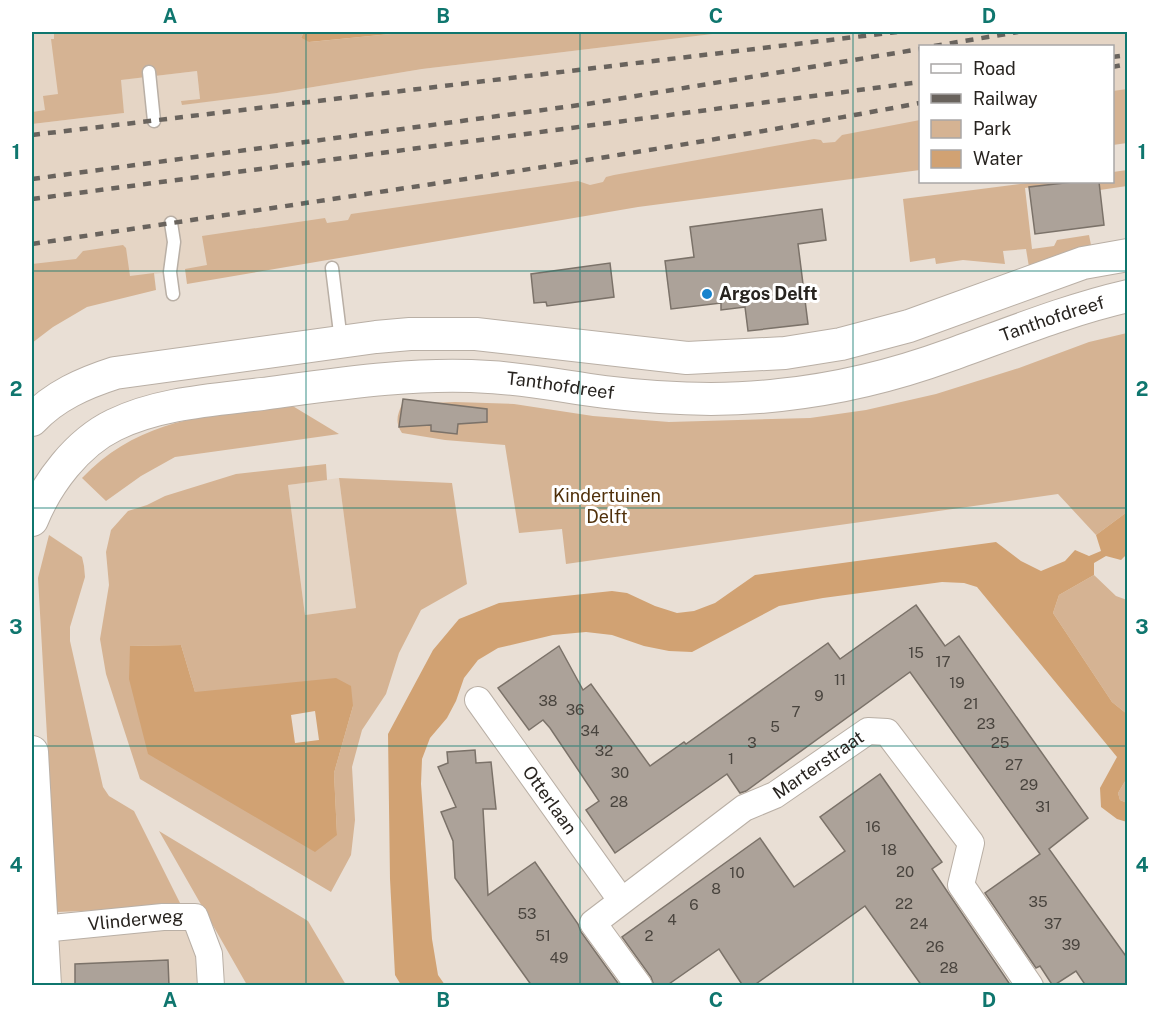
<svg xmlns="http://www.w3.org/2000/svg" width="1159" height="1017" font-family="'Public Sans',sans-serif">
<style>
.built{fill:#e5d5c5}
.green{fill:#d5b393;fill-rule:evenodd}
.water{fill:#d1a273;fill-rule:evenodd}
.building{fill:#aca299;stroke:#7b7269;stroke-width:1.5}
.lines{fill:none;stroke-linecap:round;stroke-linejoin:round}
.service-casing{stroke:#b9afa5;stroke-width:15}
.minor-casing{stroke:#b9afa5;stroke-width:28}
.tertiary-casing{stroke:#b9afa5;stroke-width:34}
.service{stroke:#fff;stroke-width:12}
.minor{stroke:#fff;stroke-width:26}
.tertiary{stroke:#fff;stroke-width:32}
.rail{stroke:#69635d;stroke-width:4.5;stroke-dasharray:8 8;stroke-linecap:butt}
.grid{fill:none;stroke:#0f766e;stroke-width:1.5;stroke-opacity:0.55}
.poi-dot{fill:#1783cd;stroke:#fff;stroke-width:2}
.labels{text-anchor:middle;stroke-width:6;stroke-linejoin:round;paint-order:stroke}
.number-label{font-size:15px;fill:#49443e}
.poi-label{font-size:18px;font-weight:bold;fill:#282420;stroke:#fff;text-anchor:start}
.street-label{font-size:18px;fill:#282420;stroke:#fff}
.park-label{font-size:18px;fill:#50300a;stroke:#fff}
.neatline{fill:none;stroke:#0f766e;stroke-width:2}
.grid-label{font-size:20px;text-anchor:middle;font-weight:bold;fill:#0f766e}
</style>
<rect width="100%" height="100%" fill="#e9dfd5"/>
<path class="built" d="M32,32H249L58,94L46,110L32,112Z
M729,32H1127V116L1113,118L1112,46H920V145L216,265L122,279L32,277V124L124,113L120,80L197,71L200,99L182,101L277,93L422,69Z
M339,478L356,608L305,615L288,485Z
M211,916L216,985L32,986V926Z"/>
<path class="green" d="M54,32H304L301,38L310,42L411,32H729L422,69L277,93L182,105L181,101L200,99L197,71L121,80L124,113L32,124V112L45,110L43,96L58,94L51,39H54Z
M1127,89V143L1113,145V91Z
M920,120V170L638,207L187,284L185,269L207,265L202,236L325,218L327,223L348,220L351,214L578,181L590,185L603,182L606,177L614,175L814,139L821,140L823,143L835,142L842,135Z
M1127,170V186L1100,190L1099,182H1112L1113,172Z
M1036,182H1073L1025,188L1032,249L1054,246L1057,240L1089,235L1091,245L1088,247L1029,267L1026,249L1003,251L1005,264L963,260L936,264L935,258L910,262L903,199Z
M123,245L126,248L130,276L154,273L156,290L87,307L53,327L32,343V264L76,259L83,251Z
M1127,333V512L1096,535L1058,494L566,564L562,529L519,533L505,445L445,440L402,433C395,422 397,416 402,404L455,402L514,404L593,416L669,422L810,418L866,410L936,394L1019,368L1089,342Z
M291,405L339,434L175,457L141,476L106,501L82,478C141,416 212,415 291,405Z
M326,464L327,480L288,485L305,615L356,608L339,478L452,483L467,584L421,610L399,653L386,694L362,730L352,767L355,820L351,855L331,892L140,779L106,674L100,639L109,585L106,552L111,530L128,511L147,505L165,496L236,474ZM181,645L195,692L353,706L334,773L337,835L130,646Z
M49,535L82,557L84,566L85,577L70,627V641L103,787L109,796L134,811L182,907L57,912L38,578Z
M1094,575L1116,596L1127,600V714L1112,702L1053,613L1059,595Z
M1127,778V803L1120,800L1118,793Z
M159,831L308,921L346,985H247Z"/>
<path class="water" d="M304,32H411L309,42L301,38Z
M1127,512V554L1121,560L1106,556L1094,563V575L1059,595L1053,613L1112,702L1127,714V778L1118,793L1120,800L1127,803V822L1117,819L1101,807L1100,788L1117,757L977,587L964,583L942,582L823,598L779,606L692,652L669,651L644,646L612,635L586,632L553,635L498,648L478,660L464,678L456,701L447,718L430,738L422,759L421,784L432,939L438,975L445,985H401L395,975L390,879L388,734L433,650L459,619L499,603L612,591L627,593L655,606L677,613L694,611L715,603L755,575L996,542L1021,561L1041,571L1065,561L1075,550L1089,556L1101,551L1096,535Z
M181,645L195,692L336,678L351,686L353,706L334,773L337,835L315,852L148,754L129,679L130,646ZM315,711L319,740L295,743L291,715Z"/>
<path class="building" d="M1073,182H1099L1104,225L1035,234L1029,187Z
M822,209L826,240L798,244L808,324L748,331L745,307L721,310V303L671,309L665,261L694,257L690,227Z
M610,263L614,297L547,306L546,302L534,303L531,274Z
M403,399L487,409V422L458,424L457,434L431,431V425L399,427Z
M916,605L945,646L959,636L1088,818L1049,849L1128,959V986H1086L1076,971L1053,986L1040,966L1036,968L985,893L1040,854L910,672L746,791L740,793L727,774L615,853L586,810L599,801L550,728L543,720L529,730L498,688L559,646L583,690L591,684L650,766L684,742L686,744L828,643L840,659Z
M475,750L476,763L491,762L496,809H483L488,895L535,862L578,924L581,932L620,986H532L455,878L453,841L441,812L456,807L438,767L448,763L447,752Z
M880,774L942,862L932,869L1011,986H922L865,906L753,986H743L719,949L666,986H654L651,977L622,937L760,838L794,887L845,851L820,817Z
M168,960L169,986H75V964Z"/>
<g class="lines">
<g class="service-casing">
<path id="service" d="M149,72L154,121
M171,223L174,242L170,272L173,294
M332,268L341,341"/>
</g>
<g class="minor-casing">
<g id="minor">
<path id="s1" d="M478,700L621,900"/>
<path id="s2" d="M42,929L163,917H195L209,954L211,986"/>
<path id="s3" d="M639,986L593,923L744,808L775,795L868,731L887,732L971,843L961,885L1030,986"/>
</g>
</g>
<g class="tertiary-casing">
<g id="tertiary">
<path d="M32,420C54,396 84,383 115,373L376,337L410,334H476L687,358L785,353L841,344L909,326L1083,263L1128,255"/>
<path id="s4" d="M32,520C47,483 77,443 114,425C159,403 213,400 262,394C337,384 413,372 489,377C528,379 566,387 605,392C663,399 722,402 780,395C838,389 895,375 950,355C1009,334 1067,310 1128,296"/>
<path d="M32,752L45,986"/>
</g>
</g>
<use href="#service" class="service"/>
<use href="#minor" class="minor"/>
<use href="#tertiary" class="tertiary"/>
<path class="rail" d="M934,46L1018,32
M1112,57L1128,55
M1112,67L1128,64
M32,135L897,32
M32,179L587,104L920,49
M32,199L920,82
M32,244C328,199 625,158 920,103"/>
</g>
<path class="grid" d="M306,32V986M580,32V986M853,32V986M32,271H1128M32,508H1128M32,746H1128"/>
<circle class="poi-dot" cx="707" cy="294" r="6"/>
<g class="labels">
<g class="number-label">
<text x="916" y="658">15</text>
<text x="943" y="667">17</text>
<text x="840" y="685">11</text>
<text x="957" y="688">19</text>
<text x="819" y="701">9</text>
<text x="548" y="706">38</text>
<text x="971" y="709">21</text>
<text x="575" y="715">36</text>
<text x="796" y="717">7</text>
<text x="986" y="729">23</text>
<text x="775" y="732">5</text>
<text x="590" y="736">34</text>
<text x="752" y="748">3</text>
<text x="1000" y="748">25</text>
<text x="604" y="756">32</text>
<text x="731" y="764">1</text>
<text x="1014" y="770">27</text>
<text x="620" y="778">30</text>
<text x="1029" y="790">29</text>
<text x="619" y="807">28</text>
<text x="1043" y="812">31</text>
<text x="873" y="832">16</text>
<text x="889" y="855">18</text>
<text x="905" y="877">20</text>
<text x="737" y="878">10</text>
<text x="716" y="894">8</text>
<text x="1038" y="907">35</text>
<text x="904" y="909">22</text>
<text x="694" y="910">6</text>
<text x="527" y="919">53</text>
<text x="672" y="925">4</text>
<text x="919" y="929">24</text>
<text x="1053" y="929">37</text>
<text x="543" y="941">51</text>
<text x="649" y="941">2</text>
<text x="1071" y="950">39</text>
<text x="935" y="952">26</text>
<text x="559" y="963">49</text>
<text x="949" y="973">28</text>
</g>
<g class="poi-label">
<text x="719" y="300">Argos Delft</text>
</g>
<g class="street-label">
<text dy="6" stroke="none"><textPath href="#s4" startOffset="1084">Tanthofdreef</textPath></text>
<text dy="6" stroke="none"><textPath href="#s4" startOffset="580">Tanthofdreef</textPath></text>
<text dy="6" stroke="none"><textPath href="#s3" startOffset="354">Marterstraat</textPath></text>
<text dy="6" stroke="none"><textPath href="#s1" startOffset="123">Otterlaan</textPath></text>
<text dy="6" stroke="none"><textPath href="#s2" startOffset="94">Vlinderweg</textPath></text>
</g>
<g class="park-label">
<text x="607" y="502">Kindertuinen<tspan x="607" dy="21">Delft</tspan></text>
</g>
</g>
<rect width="1159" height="1017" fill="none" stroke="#ffffff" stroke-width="66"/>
<rect x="919" y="45" width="195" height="138" fill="#ffffff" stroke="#a9a7a6" stroke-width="1.5"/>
<rect x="931" y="64" width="30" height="9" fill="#ffffff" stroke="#a9a7a6" stroke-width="1.5"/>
<text x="973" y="75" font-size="18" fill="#282420">Road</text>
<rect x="931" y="94" width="30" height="9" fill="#69635d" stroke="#a9a7a6" stroke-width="1.5"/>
<text x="973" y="105" font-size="18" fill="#282420">Railway</text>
<rect x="931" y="120" width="30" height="18" fill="#d5b393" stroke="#a9a7a6" stroke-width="1.5"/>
<text x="973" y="135" font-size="18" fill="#282420">Park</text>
<rect x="931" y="150" width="30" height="18" fill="#d1a273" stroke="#a9a7a6" stroke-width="1.5"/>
<text x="973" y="165" font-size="18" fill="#282420">Water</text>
<rect x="33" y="33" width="1093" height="951" class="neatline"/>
<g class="grid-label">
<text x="170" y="23">A</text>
<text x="443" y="23">B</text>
<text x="716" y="23">C</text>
<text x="989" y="23">D</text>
<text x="16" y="159">1</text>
<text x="1142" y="159">1</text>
<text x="16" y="396">2</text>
<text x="1142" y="396">2</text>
<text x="16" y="634">3</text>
<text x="1142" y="634">3</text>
<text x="16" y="872">4</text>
<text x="1142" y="872">4</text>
<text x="170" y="1007">A</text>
<text x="443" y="1007">B</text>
<text x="716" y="1007">C</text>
<text x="989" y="1007">D</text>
</g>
</svg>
